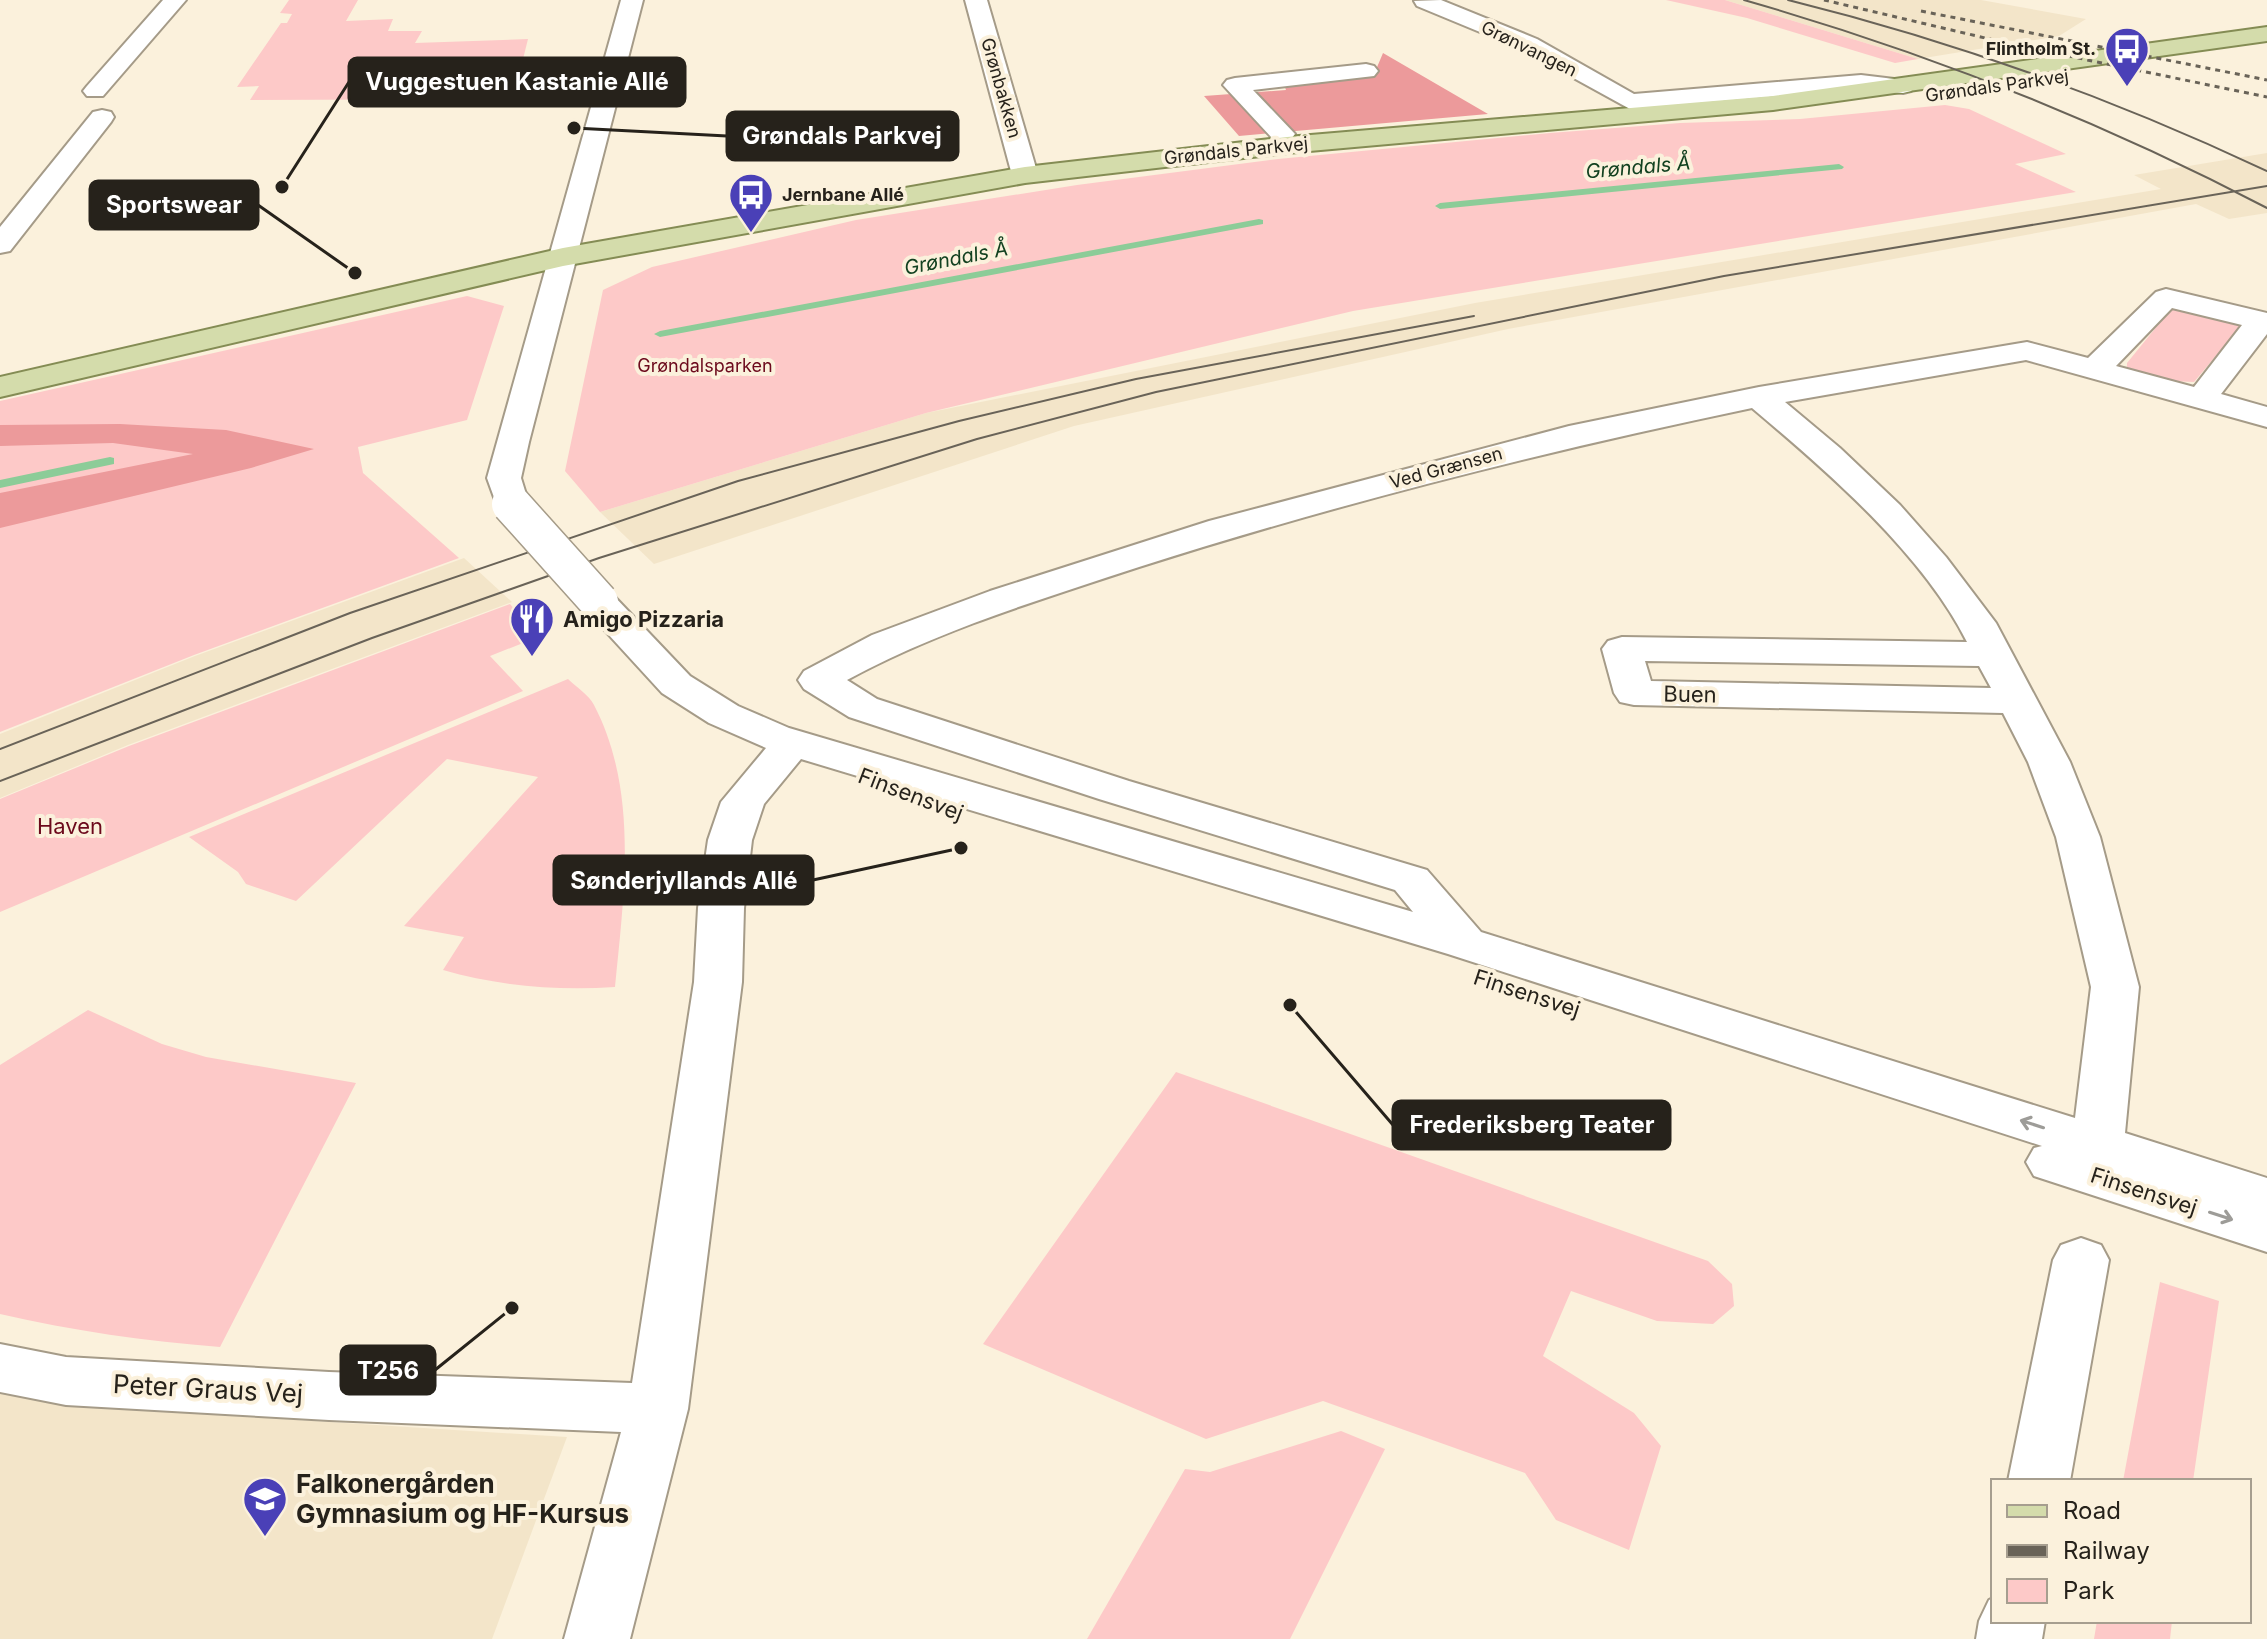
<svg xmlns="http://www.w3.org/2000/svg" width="2267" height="1639" font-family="Inter,sans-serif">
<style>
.built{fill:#f3e5c9}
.green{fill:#fdc9c8}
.forest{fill:#ec9a9b}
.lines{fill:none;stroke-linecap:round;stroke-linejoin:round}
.stream{fill:#8ccc98;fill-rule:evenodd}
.minor-casing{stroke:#a59b88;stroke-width:4}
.major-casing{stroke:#848c54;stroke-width:4}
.minor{fill:#fff;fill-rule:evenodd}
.major{fill:#d4dcab;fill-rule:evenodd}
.tram{stroke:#696358;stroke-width:2}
.rail{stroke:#696358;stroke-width:3;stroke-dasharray:5 5;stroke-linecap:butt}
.minor-bridge-casing{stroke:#a59b88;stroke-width:41;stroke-linecap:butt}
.minor-bridge{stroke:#fff;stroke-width:38}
.oneway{stroke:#9d9c98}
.labels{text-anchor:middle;stroke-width:8;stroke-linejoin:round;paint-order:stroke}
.far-street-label{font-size:18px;fill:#26221b;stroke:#fbf1dc}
.far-poi-label{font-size:18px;font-weight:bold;fill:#26221b;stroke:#fbf1dc;text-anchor:end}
.far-park-label{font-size:18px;fill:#6c091c;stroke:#fbf1dc}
.far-water-label{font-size:20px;font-style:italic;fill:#124120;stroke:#fbf1dc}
.poi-label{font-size:22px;font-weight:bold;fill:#26221b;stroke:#fbf1dc;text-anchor:start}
.street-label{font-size:22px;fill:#26221b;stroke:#fbf1dc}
.park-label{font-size:22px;fill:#6c091c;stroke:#fbf1dc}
.near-street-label{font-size:26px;fill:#26221b;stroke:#fbf1dc}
.near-poi-label{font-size:26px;font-weight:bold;fill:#26221b;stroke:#fbf1dc;text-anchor:start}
.leader{fill:none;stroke:#26221b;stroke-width:3}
.callout-dot{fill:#26221b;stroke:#fbf1dc;stroke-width:3}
.callout{fill:#26221b;stroke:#26221b;stroke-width:3}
.callout-label{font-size:24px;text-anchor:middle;font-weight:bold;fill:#fff}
</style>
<rect width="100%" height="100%" fill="#fbf1dc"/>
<path class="built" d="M1725,0H1981L2086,19L2059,36L1918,59Z
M2267,153V213L2229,219L2196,204L1508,329L1074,426L654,564L600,512L926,413L1475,303L2161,189L2134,175Z
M464,558L512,602L128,745L0,798V734L195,656Z
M0,1384L73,1406L567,1437L492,1639H0Z"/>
<path class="green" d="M289,0H358L346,21L393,19L388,31H422L415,43L528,39L513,99L250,100L259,86L237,87L281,23H287L292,14L280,13Z
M1666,0H1725L1918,59L1895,63L1747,18Z
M1945,105L1969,109L2066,154L2015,164L2076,192L1353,311L926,413L600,512L565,471L603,290L652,267L856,220L1077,185L1278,159L1550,133L1680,123L1800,119Z
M467,296L504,306L467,420L358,447L363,473L459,558L194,655L0,732V401Z
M2178,308L2241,323L2240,327L2194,382L2171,381L2127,368V363L2171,309Z
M510,604L538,637L490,656L523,691L0,912V799L129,746Z
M568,679C576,687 589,695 594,705C639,791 624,895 615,987C558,991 498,986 443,970L464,937L404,926L538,777L447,759L296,901L246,884L238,872L189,837Z
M88,1010L162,1044L206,1057L356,1083L220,1347C146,1341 73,1331 0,1314V1065Z
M1176,1072L1708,1261L1732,1284L1734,1306L1713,1324L1657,1321L1571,1291L1543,1356L1634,1413L1661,1446L1629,1550L1556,1520L1525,1473L1323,1401L1206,1439L983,1344Z
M2160,1282L2219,1301L2193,1481H2123Z
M1341,1431L1385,1449L1290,1639H1087L1185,1469L1210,1472Z
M2097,1621H2172L2170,1639H2094Z"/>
<path class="forest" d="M1383,53L1488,114L1239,136L1204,96L1286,90L1283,82L1375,72Z
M120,424L226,430L314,449L251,468L0,528V493L193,454L113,443L0,446V425Z"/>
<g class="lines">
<path class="stream" d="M1839,164L1844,167L1842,169L1440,209L1435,206L1440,203Z
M1259,219L1263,220V224L660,337L654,334L660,331Z
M110,457L114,458V464L0,488V480Z"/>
<g class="minor-casing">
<path id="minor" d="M163,0H186L103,96H87L83,91L87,86Z
M621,0H643L529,442L521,478L529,504L523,511L511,515L499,511L487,478Z
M965,0H987L1038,175L1034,181H1016L1012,175Z
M1441,0L1537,39L1634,94L1861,75L1911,81L1915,86L1911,91L1903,93L1861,89L1630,109L1521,49L1417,6L1414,1Z
M1366,64L1374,66L1378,71L1374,76L1253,90L1295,134L1291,139H1273L1223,85L1227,80L1235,78Z
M102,110L111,112L114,117L111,122L10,251L0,253V227L93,112Z
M2166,289L2267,313V334L2221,394L2267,407V427L2026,360L1785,402L1840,448L1900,505L1946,557L1996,623L2070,762L2100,837L2139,987L2125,1133L2267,1178V1252L2034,1176L2026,1162L2034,1148L2042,1146L1448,954L801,759L764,804L752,840L744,908L742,982L688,1409L630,1639H564L621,1432L329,1420L66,1405L0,1392V1344L66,1357L329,1372L632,1383L694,982L698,908L708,840L721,802L766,748L709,723L662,693L586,610L580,602L586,594L599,591L612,594L690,676L738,706L789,728L1413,912L1395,890L1099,799L849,717L804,689L798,680L804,671L872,635L990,591L1209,521L1569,426L1759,387L2027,342L2088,358L2156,292ZM2172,308L2242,325L2194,387L2116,366ZM1752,408C1827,471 1923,554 1967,642L1622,637L1608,641L1602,649L1614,693L1620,702L1634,705L2003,713L2028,762L2056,837L2091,987L2075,1118L1481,932L1427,870L1129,781L877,699L847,680C939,630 1039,600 1139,567C1340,503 1546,451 1752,408ZM1645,661L1979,666L1991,688L1651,681Z
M2081,1238L2101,1245L2109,1260L2070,1481H2008L2053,1260L2061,1245Z
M1993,1598V1621H2045L2042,1639H1976L1979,1621L1989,1600Z"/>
</g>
<g class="major-casing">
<path id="major" d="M2267,27V41L1773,110L1287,153L1025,183L563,266L0,397V377L563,248L1025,167L1287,137L1773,96Z"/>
</g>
<use href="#minor" class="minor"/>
<use href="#major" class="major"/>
<path class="tram" d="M1744,0C1926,52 2099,120 2267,208
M1788,0C1954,41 2112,98 2267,171
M0,749L350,613L738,481L959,421L1136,379L1474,316
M0,781L372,638L599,558L977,439L1156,392L1724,276L2267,186"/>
<path class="rail" d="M1824,0L2015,45L2267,97
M1921,11L2267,80"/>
<g class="minor-bridge-casing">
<path id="minor-bridge" d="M511,504L599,602"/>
</g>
<use href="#minor-bridge" class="minor-bridge"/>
</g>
<defs><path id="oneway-shaft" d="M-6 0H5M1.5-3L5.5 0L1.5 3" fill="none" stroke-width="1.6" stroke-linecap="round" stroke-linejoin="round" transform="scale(2)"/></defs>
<g class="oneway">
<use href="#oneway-shaft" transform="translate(2032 1124) rotate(-162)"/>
<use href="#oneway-shaft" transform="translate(2221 1216) rotate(18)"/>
</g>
<defs>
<g id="bus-pin" transform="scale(2.3)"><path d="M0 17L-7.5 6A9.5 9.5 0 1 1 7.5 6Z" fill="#4a40b7" stroke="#fbf1dc"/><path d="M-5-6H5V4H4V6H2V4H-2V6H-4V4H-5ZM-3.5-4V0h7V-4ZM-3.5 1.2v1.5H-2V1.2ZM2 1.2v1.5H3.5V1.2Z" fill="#fff"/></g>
<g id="restaurant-pin" transform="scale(2.3)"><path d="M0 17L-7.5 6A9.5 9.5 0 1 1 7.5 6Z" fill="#4a40b7" stroke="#fbf1dc"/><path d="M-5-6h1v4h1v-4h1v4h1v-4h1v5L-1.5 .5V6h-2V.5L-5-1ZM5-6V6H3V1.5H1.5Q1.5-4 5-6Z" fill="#fff"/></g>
<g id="school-pin" transform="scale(2.3)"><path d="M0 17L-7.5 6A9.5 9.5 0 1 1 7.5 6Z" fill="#4a40b7" stroke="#fbf1dc"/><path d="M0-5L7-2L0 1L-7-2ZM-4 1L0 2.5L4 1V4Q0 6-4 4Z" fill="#fff"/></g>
</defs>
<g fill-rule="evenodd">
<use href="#bus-pin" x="2127" y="49"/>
<use href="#bus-pin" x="751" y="195"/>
<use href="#restaurant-pin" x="532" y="619"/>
<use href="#school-pin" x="265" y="1499"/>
</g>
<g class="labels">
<g class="far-street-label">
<text transform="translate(1529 49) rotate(26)" y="6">Grønvangen</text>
<text transform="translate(1997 86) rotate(-8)" y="6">Grøndals Parkvej</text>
<text transform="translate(1001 88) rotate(74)" y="6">Grønbakken</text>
<text transform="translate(1236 151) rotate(-6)" y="6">Grøndals Parkvej</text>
<text transform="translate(1446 468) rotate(-15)" y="6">Ved Grænsen</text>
</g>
<g class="far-poi-label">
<text x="2096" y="55">Flintholm St.</text>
<text x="782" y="201" text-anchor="start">Jernbane Allé</text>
</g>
<g class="far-park-label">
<text x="705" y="372">Grøndalsparken</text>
</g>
<g class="far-water-label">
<text transform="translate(1638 167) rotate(-5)" y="7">Grøndals Å</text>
<text transform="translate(956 258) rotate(-11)" y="7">Grøndals Å</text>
</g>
<g class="poi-label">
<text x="563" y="627">Amigo Pizzaria</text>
</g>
<g class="street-label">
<text transform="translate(1690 694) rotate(1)" y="8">Buen</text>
<text transform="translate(911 794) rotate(21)" y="8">Finsensvej</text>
<text transform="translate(1527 993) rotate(18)" y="8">Finsensvej</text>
<text transform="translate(2144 1191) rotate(18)" y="8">Finsensvej</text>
</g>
<g class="park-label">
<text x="70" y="834">Haven</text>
</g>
<g class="near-street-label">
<text transform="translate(208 1389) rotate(3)" y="9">Peter Graus Vej</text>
</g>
<g class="near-poi-label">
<text x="296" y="1493">Falkonergården<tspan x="296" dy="30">Gymnasium og HF-Kursus</tspan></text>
</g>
</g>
<path class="leader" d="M282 187L349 82M574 128L727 136M355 273L258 205M961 848L813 880M1290 1005L1393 1125M512 1308L435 1370"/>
<g class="callout-dot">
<circle cx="282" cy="187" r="8"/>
<circle cx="574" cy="128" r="8"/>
<circle cx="355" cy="273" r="8"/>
<circle cx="961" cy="848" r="8"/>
<circle cx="1290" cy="1005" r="8"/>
<circle cx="512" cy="1308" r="8"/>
</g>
<g class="callout">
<rect x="349" y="58" width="336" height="48" rx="8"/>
<rect x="727" y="112" width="231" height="48" rx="8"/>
<rect x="90" y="181" width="168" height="48" rx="8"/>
<rect x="554" y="856" width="259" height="48" rx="8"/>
<rect x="1393" y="1101" width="277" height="48" rx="8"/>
<rect x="341" y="1346" width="94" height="48" rx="8"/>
</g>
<g class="callout-label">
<text x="517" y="90">Vuggestuen Kastanie Allé</text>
<text x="842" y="144">Grøndals Parkvej</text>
<text x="174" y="213">Sportswear</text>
<text x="684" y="889">Sønderjyllands Allé</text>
<text x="1532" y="1133">Frederiksberg Teater</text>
<text x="388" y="1379">T256</text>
</g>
<rect x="1991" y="1479" width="260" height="144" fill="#fbf1dc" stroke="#a69e8f" stroke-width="2"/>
<rect x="2007" y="1505" width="40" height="12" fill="#d4dcab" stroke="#a69e8f" stroke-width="2"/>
<text x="2063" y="1519" font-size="24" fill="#26221b">Road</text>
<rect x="2007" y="1545" width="40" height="12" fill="#696358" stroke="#a69e8f" stroke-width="2"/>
<text x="2063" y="1559" font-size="24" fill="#26221b">Railway</text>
<rect x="2007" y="1579" width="40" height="24" fill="#fdc9c8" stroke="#a69e8f" stroke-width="2"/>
<text x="2063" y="1599" font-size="24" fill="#26221b">Park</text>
</svg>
